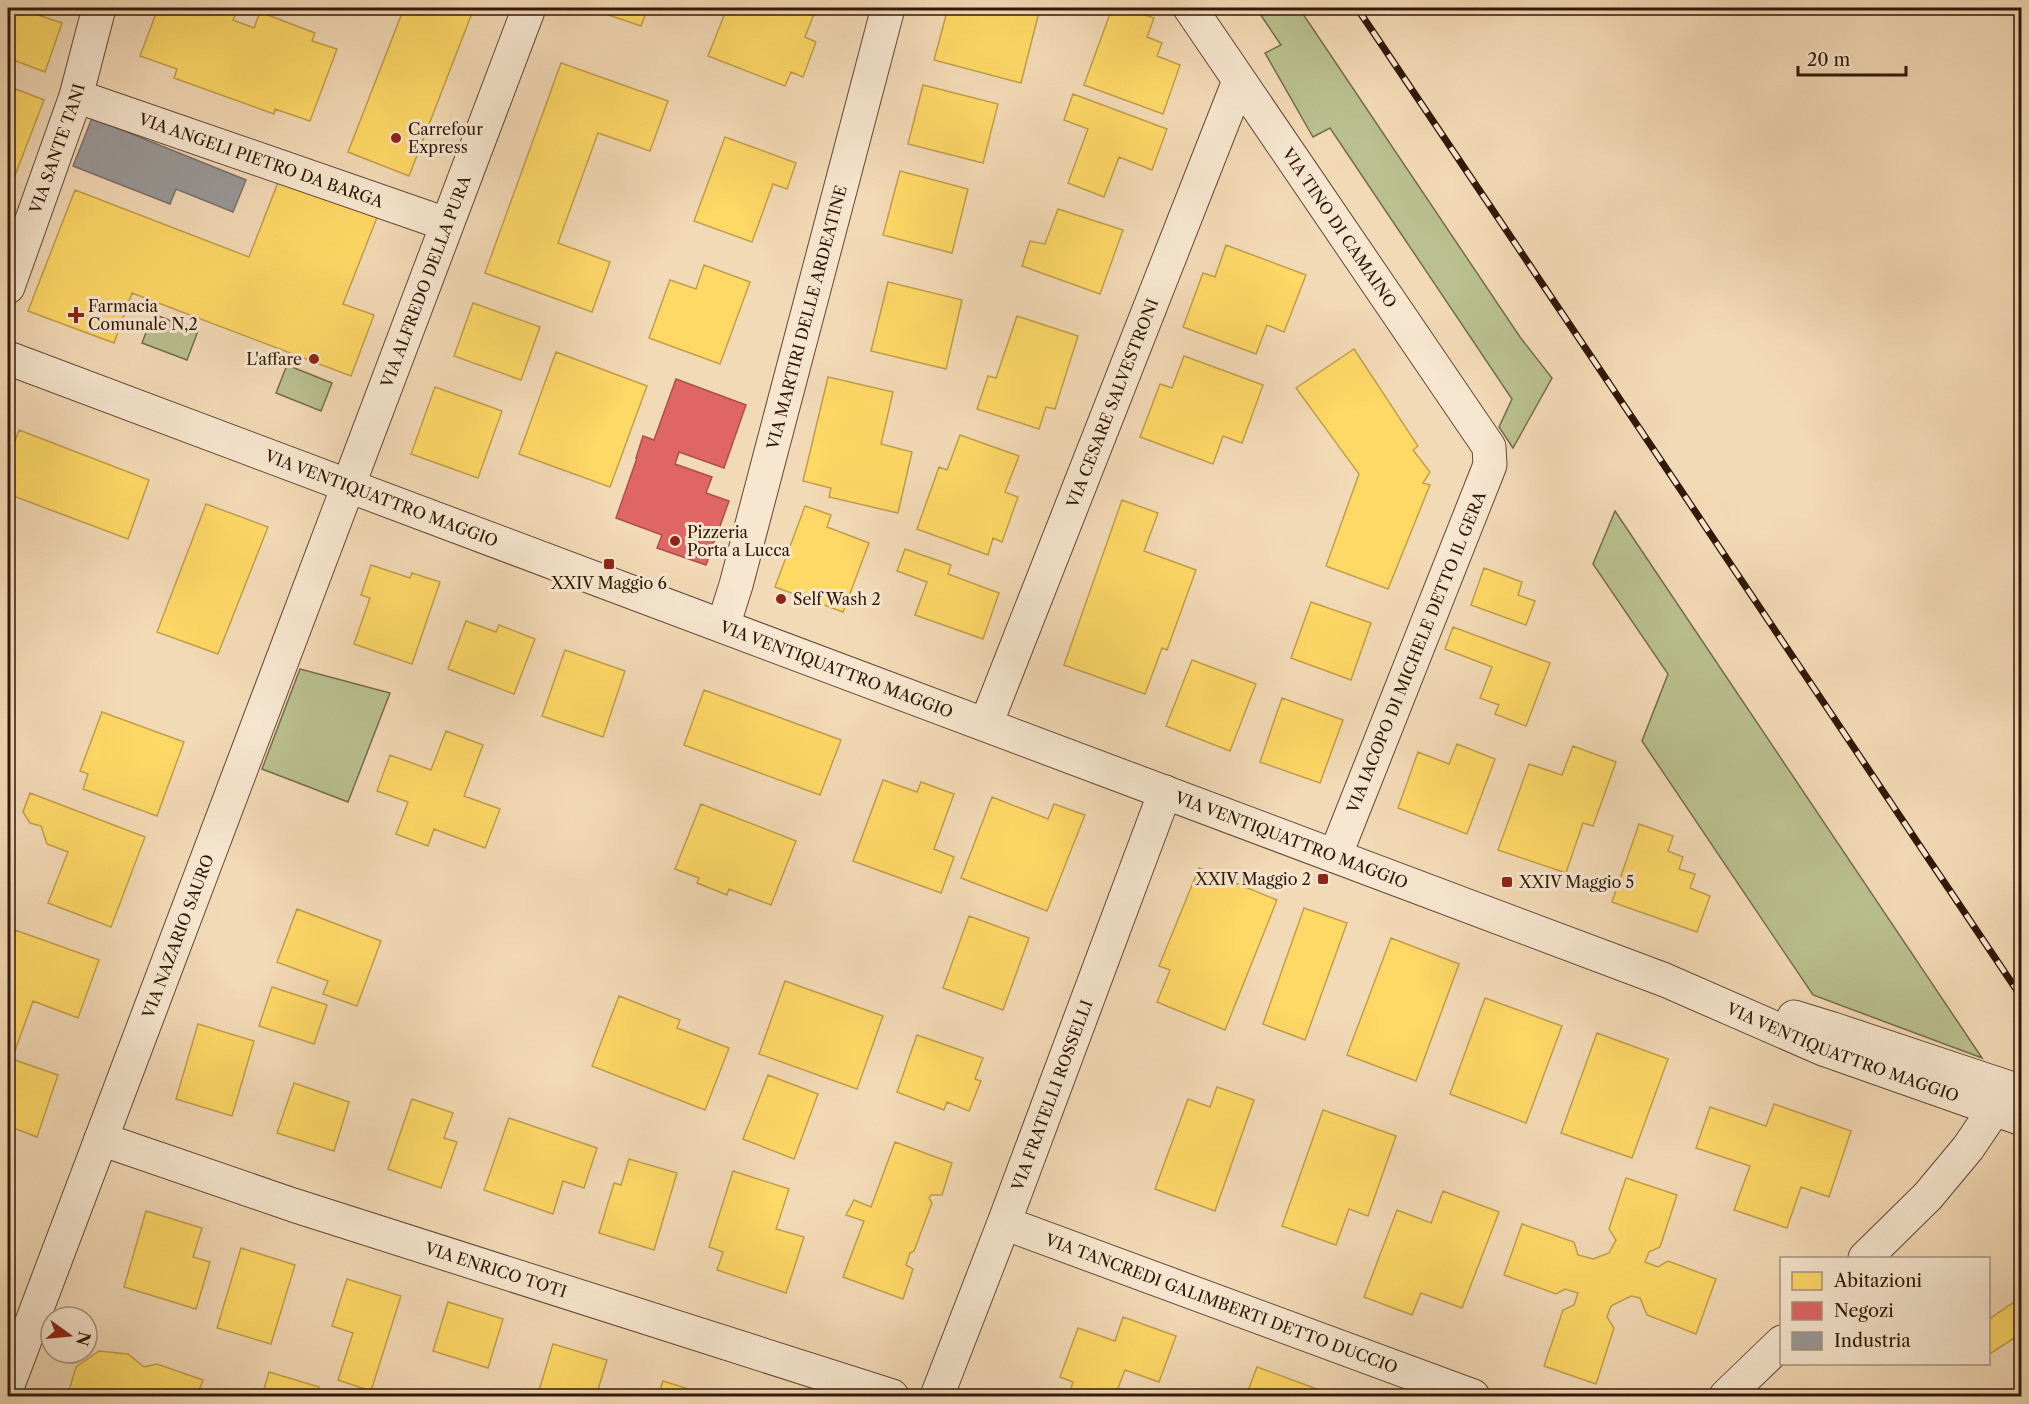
<svg xmlns="http://www.w3.org/2000/svg" width="2029" height="1404" font-family="'Libre Caslon Text',serif">
<style>
.green{fill:#bac08f;stroke:#766c4c;stroke-width:1.5}
.homes{fill:#ffd966;stroke:#c29f4a;stroke-width:1.5}
.shops{fill:#e06666;stroke:#ac4f4a;stroke-width:1.5}
.industry{fill:#999;stroke:#7a726e;stroke-width:1.5}
.lines{fill:none;stroke-linecap:round;stroke-linejoin:round}
.minor-casing{stroke:#624834;stroke-width:35}
.tertiary-casing{stroke:#624834;stroke-width:35}
.minor{stroke:#f7e7d0;stroke-width:33}
.tertiary{stroke:#f7e7d0;stroke-width:33}
.rail-casing{stroke:#321808;stroke-width:7}
.rail{stroke:#f7e7d0;stroke-width:4.5;stroke-dasharray:14;stroke-linecap:butt}
.poi-dot{fill:#8f2418;stroke:#f7e7d0;stroke-width:2}
.labels{text-anchor:middle;stroke-width:6;stroke-linejoin:round;paint-order:stroke}
.poi-label{font-size:16px;fill:#321808;stroke:#f7e7d0;text-anchor:start}
.street-label{font-size:16px;fill:#321808;stroke:#f7e7d0}
</style>
<rect width="100%" height="100%" fill="#f3dab6"/>
<filter id="stains"><feTurbulence type="fractalNoise" baseFrequency=".00333" numOctaves="4"/><feColorMatrix values="0 0 0 0 .2 0 0 0 0 .09 0 0 0 0 .02 0 0 0 .5 -.17"/></filter>
<radialGradient id="worn" r=".72"><stop offset=".6" stop-color="#630" stop-opacity="0"/><stop offset="1" stop-color="#630" stop-opacity=".3"/></radialGradient>
<path class="green" d="M1256,8H1299L1520,337L1552,378L1513,448L1499,427L1512,399L1330,128L1313,137L1265,53L1281,45Z
M153,314L198,331L187,360L142,343Z
M287,365L332,383L321,411L276,393Z
M1615,511L1982,1058L1813,995L1642,741L1668,674L1593,564Z
M300,669L390,693L348,802L262,769Z"/>
<path class="homes" d="M8,8H30L29,12L62,23L45,72L8,58Z
M158,8H233L238,9L233,20L254,28L260,12L315,33L312,41L337,49L310,121L275,109L274,114L174,78L177,69L140,56Z
M404,8H474L409,176L348,152Z
M588,8H648L641,26Z
M727,8H805L815,11L805,37L816,42L803,77L791,72L785,86L708,56Z
M948,8H1021L1039,12L1021,83L934,60Z
M1112,8H1125L1154,18L1147,37L1162,43L1157,56L1180,65L1163,114L1084,85Z
M561,63L668,101L650,151L598,133L558,243L610,262L592,312L485,273Z
M923,85L998,104L983,163L908,144Z
M8,86L44,100L14,178L8,175Z
M1073,94L1167,129L1152,170L1119,157L1104,197L1068,183L1088,129L1064,120Z
M725,137L796,163L787,189L773,184L752,242L694,221Z
M900,171L968,189L952,253L883,235Z
M279,180L378,215L343,304L374,315L351,376L132,293L114,343L28,311L75,190L249,257Z
M1058,209L1123,230L1100,294L1022,266L1030,241L1045,244Z
M1226,245L1306,275L1284,332L1267,325L1256,354L1183,327L1203,273L1215,277Z
M704,265L750,282L720,364L649,338L670,280L696,289Z
M888,282L962,300L946,369L871,351Z
M473,303L540,327L521,380L454,356Z
M1017,316L1078,336L1055,409L1046,407L1039,429L977,409L988,376L996,378Z
M1354,349L1418,446L1413,450L1430,472L1423,483L1430,485L1388,589L1326,566L1359,474L1296,388Z
M556,352L647,386L610,487L519,454Z
M1184,356L1263,385L1242,443L1223,436L1213,464L1140,437L1160,384L1172,388Z
M828,377L893,392L881,444L912,452L898,513L829,497L831,488L803,481Z
M435,387L502,411L478,478L411,454Z
M19,430L149,480L128,539L8,494V460Z
M960,435L1019,456L1005,492L1018,497L1002,542L993,538L988,555L917,529L939,467L947,470Z
M1122,500L1158,513L1144,551L1196,570L1167,650L1162,648L1145,694L1064,665Z
M206,504L268,527L218,654L157,632Z
M805,506L831,515L827,527L869,543L843,612L775,587Z
M905,549L951,565L948,574L999,593L983,639L915,615L927,582L897,571Z
M371,565L410,578L412,573L440,582L412,664L354,644L370,598L361,595Z
M1484,568L1522,582L1518,595L1535,601L1526,625L1471,605Z
M1311,602L1371,623L1351,680L1291,658Z
M466,621L496,632L499,625L535,639L514,694L448,669Z
M1453,627L1550,663L1526,726L1495,714L1499,705L1480,698L1492,667L1445,649Z
M565,650L625,671L603,737L542,716Z
M1192,660L1256,684L1230,751L1166,726Z
M704,690L841,740L820,795L684,745Z
M1282,698L1343,720L1320,783L1260,762Z
M102,712L184,742L157,816L83,789L88,774L80,771Z
M446,731L483,745L464,796L500,809L485,848L434,829L428,846L396,834L408,802L377,791L390,755L431,770Z
M1457,744L1495,759L1467,834L1398,808L1418,752L1449,764Z
M1573,746L1616,762L1593,826L1583,823L1566,873L1498,850L1529,764L1562,775Z
M883,780L917,792L921,782L954,794L934,849L954,857L941,893L853,861Z
M30,793L145,837L111,927L48,903L68,852L47,844L41,826L30,823L23,812Z
M992,797L1048,819L1054,804L1085,815L1047,911L961,878Z
M701,804L796,841L771,905L729,889L727,895L697,883L699,878L675,869Z
M1639,824L1673,836L1668,851L1683,857L1679,869L1695,874L1690,888L1710,896L1697,932L1612,902Z
M1199,868L1277,900L1225,1030L1157,1002L1170,970L1159,966Z
M1304,908L1347,923L1305,1040L1263,1024Z
M297,909L381,941L357,1006L323,994L328,981L277,962Z
M969,916L1029,938L1003,1010L943,988Z
M15,930L99,960L78,1018L33,1001L12,1059L58,1075L37,1137L8,1126V951Z
M1391,938L1459,964L1416,1081L1347,1055Z
M785,981L883,1016L857,1089L759,1054Z
M272,987L327,1005L314,1044L259,1026Z
M619,996L680,1020L677,1028L729,1048L705,1110L592,1066Z
M1485,998L1562,1026L1526,1123L1450,1094Z
M198,1024L254,1041L232,1116L176,1099Z
M1597,1033L1668,1059L1632,1158L1561,1133Z
M917,1035L983,1058L975,1079L981,1081L969,1111L947,1102L944,1110L897,1092Z
M768,1075L818,1094L794,1159L743,1139Z
M294,1083L349,1102L334,1151L277,1133Z
M1217,1087L1254,1100L1215,1211L1155,1189L1188,1099L1210,1107Z
M412,1099L453,1113L444,1138L457,1142L441,1188L388,1169Z
M1774,1104L1851,1131L1829,1197L1801,1187L1787,1228L1734,1210L1750,1166L1696,1148L1710,1107L1766,1126Z
M1323,1110L1396,1136L1368,1216L1349,1209L1336,1245L1282,1226Z
M509,1118L597,1148L584,1188L563,1181L553,1214L484,1190Z
M895,1142L952,1163L942,1195H931L929,1198L932,1203L914,1251L910,1253L906,1265L913,1269L903,1299L843,1277L864,1221L846,1215L854,1200L871,1207Z
M629,1159L677,1173L654,1250L599,1233L614,1183L621,1185Z
M733,1171L789,1189L776,1229L804,1237L786,1293L717,1270L723,1252L709,1247Z
M1626,1178L1677,1195L1660,1247L1649,1252L1645,1262L1658,1267L1668,1261L1716,1279L1696,1334L1647,1315L1640,1298L1631,1296L1611,1306L1607,1317L1614,1328L1596,1384L1544,1366L1563,1310L1574,1305L1578,1293L1565,1289L1556,1294L1504,1275L1522,1224L1574,1242L1578,1255L1593,1259L1609,1253L1616,1240L1609,1229Z
M1443,1191L1499,1212L1462,1308L1421,1293L1412,1315L1364,1297L1397,1210L1431,1223Z
M146,1211L202,1228L193,1257L210,1262L196,1309L124,1287Z
M241,1248L295,1265L271,1344L217,1328Z
M347,1279L401,1296L371,1391L338,1380L353,1333L332,1326Z
M2022,1283V1333L1988,1355V1320L2021,1297L2015,1288Z
M448,1302L503,1319L488,1368L433,1351Z
M1123,1317L1176,1336L1159,1382L1125,1370L1118,1388L1136,1395V1396H1068L1073,1382L1060,1377L1078,1328L1115,1341Z
M553,1344L607,1360L596,1396H546L538,1394Z
M99,1351L128,1354L144,1367L157,1364L203,1380L197,1396H69L68,1394L76,1367Z
M1257,1367L1317,1389L1315,1396H1236L1238,1393L1246,1396Z
M269,1372L319,1387L316,1396H262Z
M663,1381L711,1396H658Z"/>
<path class="shops" d="M676,379L746,405L724,468L679,452L675,464L712,477L706,493L729,501L706,565L657,548L662,535L616,518L637,458H636L643,436L654,440Z"/>
<path class="industry" d="M92,118L246,180L233,212L176,189L170,204L73,166Z"/>
<g class="lines">
<g class="minor-casing">
<g id="minor">
<path id="s1" d="M1190,8L1489,447L1490,465L1335,856"/>
<path id="s2" d="M76,96L446,224"/>
<path id="s3" d="M8,287L76,96L99,8"/>
<path id="s4" d="M723,626L736,585L888,8"/>
<path id="s5" d="M986,724L1239,81"/>
<path id="s6" d="M101,1139L293,1205L892,1396"/>
<path id="s7" d="M1004,1223L1473,1396"/>
<path d="M1865,1258L1928,1196L1968,1148L1987,1120L2000,1085"/>
<path id="s8" d="M8,1385L529,8"/>
<path id="s9" d="M937,1396L1004,1223L1165,792"/>
<path d="M1726,1396L1782,1342"/>
</g>
</g>
<g class="tertiary-casing">
<g id="tertiary">
<path id="s10" d="M8,358L1665,980L1823,1049L2022,1119"/>
<path d="M1794,1017L1833,1029L2022,1092"/>
</g>
</g>
<use href="#minor" class="minor"/>
<use href="#tertiary" class="tertiary"/>
<g class="rail-casing">
<path id="rail" d="M1357,8L2022,998"/>
</g>
<use href="#rail" class="rail"/>
</g>
<g class="poi-dot">
<circle cx="396" cy="138" r="6"/>
<path d="M73 306h6v6h6v6h-6v6h-6v-6h-6v-6h6z"/>
<circle cx="314" cy="359" r="6"/>
<circle cx="675" cy="541" r="6"/>
<rect x="603" y="558" width="12" height="12" rx="3"/>
<circle cx="781" cy="599" r="6"/>
<rect x="1317" y="873" width="12" height="12" rx="3"/>
<rect x="1501" y="876" width="12" height="12" rx="3"/>
</g>
<g class="labels">
<g class="poi-label">
<text x="408" y="135">Carrefour<tspan x="408" dy="18">Express</tspan></text>
<text x="88" y="312">Farmacia<tspan x="88" dy="18">Comunale N,2</tspan></text>
<text x="302" y="365" text-anchor="end">L'affare</text>
<text x="687" y="538">Pizzeria<tspan x="687" dy="18">Porta a Lucca</tspan></text>
<text x="609" y="589" text-anchor="middle">XXIV Maggio 6</text>
<text x="793" y="605">Self Wash 2</text>
<text x="1311" y="885" text-anchor="end">XXIV Maggio 2</text>
<text x="1519" y="888">XXIV Maggio 5</text>
</g>
<g class="street-label">
<text dy="6" stroke="none"><textPath href="#s3" startOffset="147">VIA SANTE TANI</textPath></text>
<text dy="6" stroke="none"><textPath href="#s2" startOffset="196">VIA ANGELI PIETRO DA BARGA</textPath></text>
<text dy="6" stroke="none"><textPath href="#s1" startOffset="266">VIA TINO DI CAMAINO</textPath></text>
<text dy="6" stroke="none"><textPath href="#s8" startOffset="1180">VIA ALFREDO DELLA PURA</textPath></text>
<text dy="6" stroke="none"><textPath href="#s4" startOffset="320">VIA MARTIRI DELLE ARDEATINE</textPath></text>
<text dy="6" stroke="none"><textPath href="#s5" startOffset="345">VIA CESARE SALVESTRONI</textPath></text>
<text dy="6" stroke="none"><textPath href="#s10" startOffset="399">VIA VENTIQUATTRO MAGGIO</textPath></text>
<text transform="translate(1416 652) rotate(-68)" y="6">VIA IACOPO DI MICHELE DETTO IL GERA</text>
<text dy="6" stroke="none"><textPath href="#s10" startOffset="885">VIA VENTIQUATTRO MAGGIO</textPath></text>
<text dy="6" stroke="none"><textPath href="#s10" startOffset="1371">VIA VENTIQUATTRO MAGGIO</textPath></text>
<text dy="6" stroke="none"><textPath href="#s8" startOffset="480">VIA NAZARIO SAURO</textPath></text>
<text dy="6" stroke="none"><textPath href="#s10" startOffset="1962">VIA VENTIQUATTRO MAGGIO</textPath></text>
<text dy="6" stroke="none"><textPath href="#s9" startOffset="322">VIA FRATELLI ROSSELLI</textPath></text>
<text dy="6" stroke="none"><textPath href="#s6" startOffset="416">VIA ENRICO TOTI</textPath></text>
<text dy="6" stroke="none"><textPath href="#s7" startOffset="232">VIA TANCREDI GALIMBERTI DETTO DUCCIO</textPath></text>
</g>
</g>
<rect width="2029" height="1404" fill="none" stroke="#f3dab6" stroke-width="30"/>
<rect x="9" y="9" width="2011" height="1386" fill="none" stroke="#321808" stroke-width="3"/>
<rect x="15" y="15" width="1999" height="1374" fill="none" stroke="#321808" stroke-width="1.5"/>
<rect x="1780" y="1257" width="210" height="108" fill="#f7e7d0" stroke="#a89480" stroke-width="1.5"/>
<rect x="1792" y="1272" width="30" height="18" fill="#ffd966" stroke="#a89480" stroke-width="1.5"/>
<text x="1834" y="1287" font-size="18" fill="#321808">Abitazioni</text>
<rect x="1792" y="1302" width="30" height="18" fill="#e06666" stroke="#a89480" stroke-width="1.5"/>
<text x="1834" y="1317" font-size="18" fill="#321808">Negozi</text>
<rect x="1792" y="1332" width="30" height="18" fill="#999999" stroke="#a89480" stroke-width="1.5"/>
<text x="1834" y="1347" font-size="18" fill="#321808">Industria</text>
<g transform="translate(69 1335) rotate(105)"><circle r="28" fill="#f7e7d0" stroke="#a89480" stroke-width="1.5"/>
<path d="M0-4.5L10 22L0 15L-10 22Z" fill="#8f2418"/>
<text y="-9" font-size="16" font-weight="bold" text-anchor="middle" fill="#321808">N</text>
</g>
<path d="M1798 66v9h108v-9" fill="none" stroke="#321808" stroke-width="3"/>
<text x="1807" y="66" font-size="18" fill="#321808" stroke="#f7e7d0" stroke-width="4.5" paint-order="stroke">20 m</text>
<rect width="100%" height="100%" filter="url(#stains)"/>
<rect width="100%" height="100%" fill="url(#worn)"/>
</svg>
